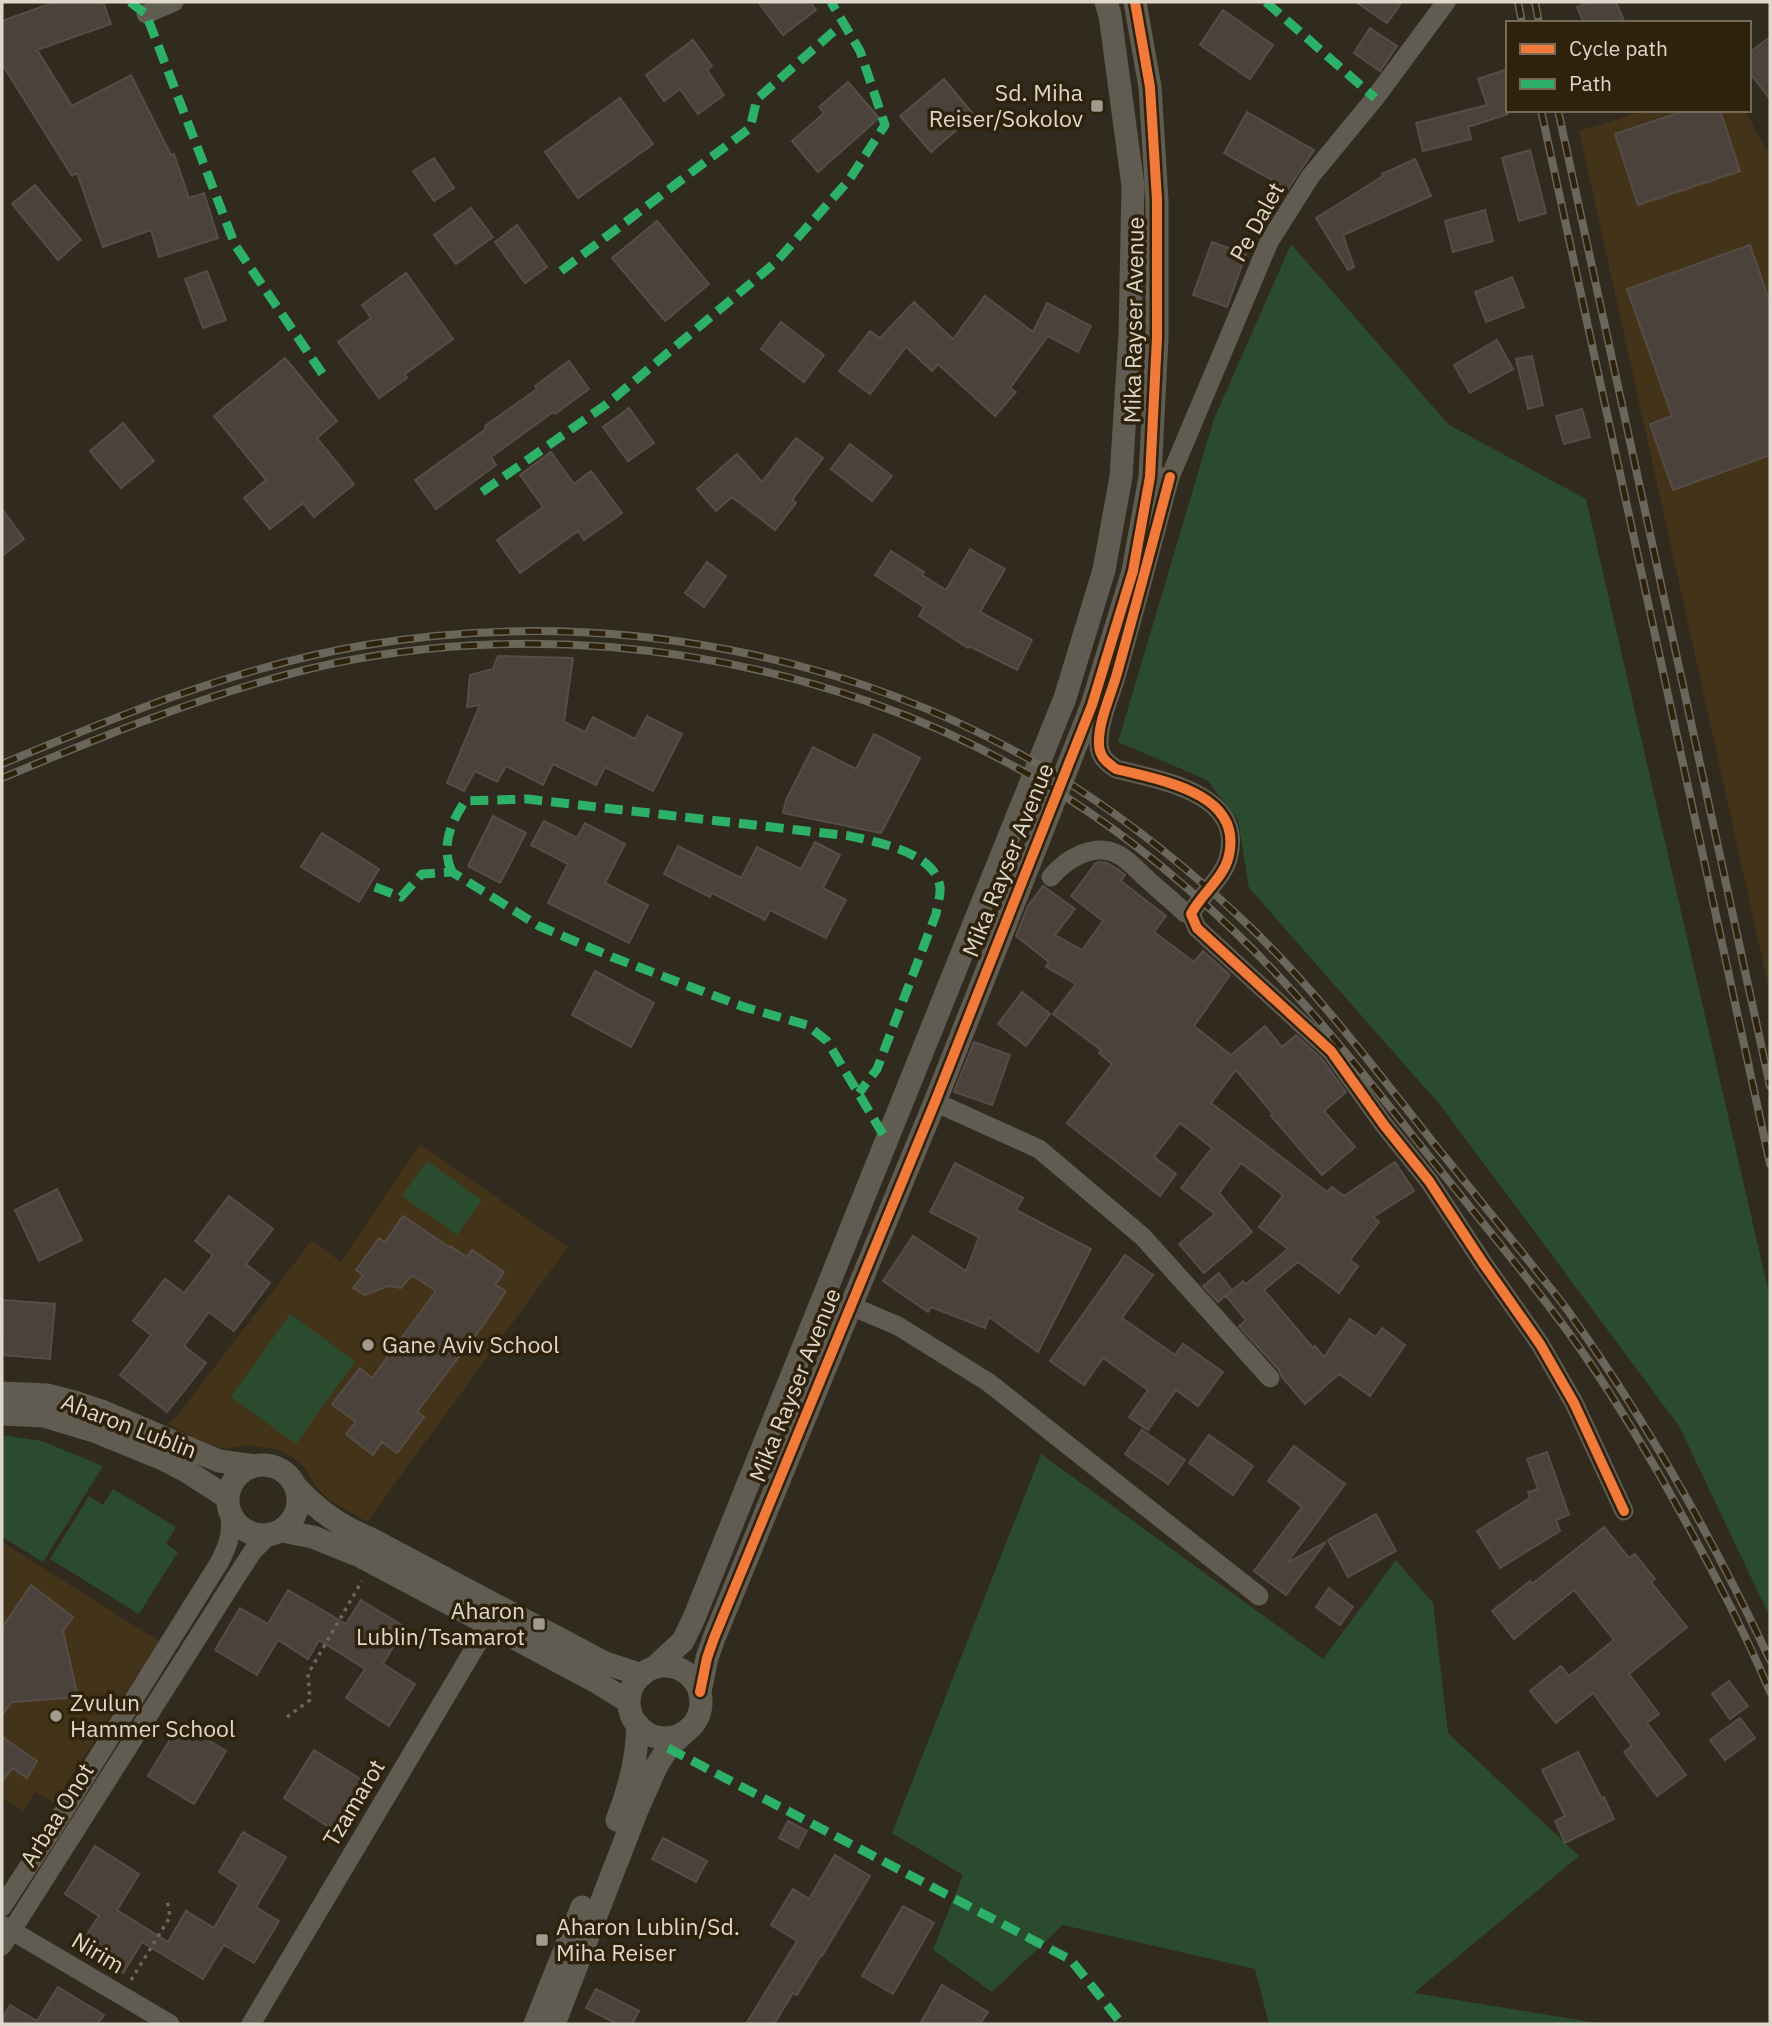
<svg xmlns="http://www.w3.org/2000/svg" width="1772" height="2026" font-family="'IBM Plex Sans',sans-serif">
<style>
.built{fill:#423319}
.green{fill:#2b4b2f}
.building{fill:#4a423b;stroke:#564d47;stroke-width:2}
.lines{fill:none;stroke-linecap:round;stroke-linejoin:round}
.path{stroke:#6c665e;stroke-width:3.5;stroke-dasharray:3.5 5;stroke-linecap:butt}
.minor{stroke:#615c52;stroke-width:19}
.tertiary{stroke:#615c52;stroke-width:23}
.rail-casing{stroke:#6b665c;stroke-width:8}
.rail{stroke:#2f220d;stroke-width:5;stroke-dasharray:16;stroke-linecap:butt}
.quiet{stroke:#2db169;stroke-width:9;stroke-dasharray:18 9;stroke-linecap:butt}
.cycleway-casing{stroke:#2f220d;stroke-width:15}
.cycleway{stroke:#f17a3a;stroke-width:10}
.poi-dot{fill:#a29a8e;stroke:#2f220d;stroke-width:2.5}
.labels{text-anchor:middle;stroke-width:7;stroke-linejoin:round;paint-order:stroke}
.poi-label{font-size:23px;fill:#dfd7ca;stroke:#2f220d;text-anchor:start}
.street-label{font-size:23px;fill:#dfd7ca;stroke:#2f220d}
</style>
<rect width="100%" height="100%" fill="#312a1f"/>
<path class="built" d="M1646,110H1745L1766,150L1770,149V994L1579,131Z
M420,1144L568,1247L367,1522L329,1500L315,1486L306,1469L294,1458L276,1449L247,1445L226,1449L207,1444L168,1424L177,1416L312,1240L341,1262Z
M2,1542L159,1641L54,1803L35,1792L24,1811L2,1798Z"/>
<path class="green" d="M1291,244L1449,425L1586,499L1770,1298V1617L1679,1426L1441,1106L1249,888L1238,820L1207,780L1118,742L1214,419Z
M427,1161L482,1200L457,1235L402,1196Z
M290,1314L355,1361L296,1444L231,1397Z
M2,1435L42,1441L103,1466L43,1562L2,1537Z
M1041,1454L1323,1659L1396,1560L1433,1603L1448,1733L1579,1856L1414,1993L1604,2024H1269L1255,1969L1063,1925L992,1992L933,1950L963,1875L892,1833Z
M113,1489L176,1527L166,1544L178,1552L139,1614L50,1559L89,1496L103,1505Z"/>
<path class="building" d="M55,2H103L111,24L37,50L72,106L131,75L171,155L174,154L189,198L204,193L218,238L159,257L151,230L103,247L77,173L72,176L2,64V21Z
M758,2H810L816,10L783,35Z
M1356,2H1402L1387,23Z
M1590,2H1616L1625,23H1584L1577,7Z
M1223,10L1273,45L1250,79L1200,45Z
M1370,28L1397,46L1380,71L1354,53Z
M1770,37V99L1749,72V53Z
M693,40L712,66L707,70L724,95L698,114L680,89L664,101L646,75Z
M1508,69V114L1468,127L1471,139L1423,151L1416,123L1487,105L1478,79Z
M944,79L974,115L931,152L900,116Z
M848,82L879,118L818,172L792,141L824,113L819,107Z
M620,98L653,144L578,198L545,152Z
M1687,110H1720L1740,171L1638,205L1615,134Z
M1247,112L1314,150L1288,189L1224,153Z
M1530,150L1546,213L1519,221L1502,158Z
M434,158L454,188L434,201L413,171Z
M1415,159L1431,196L1343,235L1354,267L1348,270L1316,218L1383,176L1382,174Z
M35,185L81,240L58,260L12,204Z
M471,208L493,237L456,264L434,235Z
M1485,210L1493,241L1453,252L1445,221Z
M657,221L709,284L665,321L612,258Z
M517,225L547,267L525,283L495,242Z
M1212,242L1246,254L1227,307L1193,295Z
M1750,245L1770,303V455L1673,490L1650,424L1672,416L1627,289Z
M207,271L226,320L203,328L185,279Z
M406,273L453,339L405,374L407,378L379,398L338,342L371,318L362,305Z
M1512,277L1524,307L1486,322L1475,292Z
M985,296L1033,332L1047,303L1091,326L1078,352L1048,336L1010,388L1016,392L995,416L938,364L932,371L906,347L870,394L839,371L870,331L880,338L914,302L953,339Z
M781,322L824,355L804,382L761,349Z
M1497,340L1513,369L1470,393L1454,365Z
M1532,356L1543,405L1528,409L1516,359Z
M285,358L337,421L317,438L354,484L314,517L303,503L270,529L244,498L266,480L214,416Z
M569,361L589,389L555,414L553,412L491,457L496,465L436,509L415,480L486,429L485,426L537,389L535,386Z
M629,408L654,443L628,461L603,427Z
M1582,409L1590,437L1564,444L1556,416Z
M123,423L154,461L121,488L90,451Z
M796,438L823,458L792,500L796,503L775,530L732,497L716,511L697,489L737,454L762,482Z
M850,444L892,476L872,501L831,469Z
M551,452L574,484L591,471L622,513L584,540L578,531L520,573L497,540L543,507L520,475Z
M2,509L24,539L2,556Z
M970,549L1005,569L980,612L1032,640L1017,670L969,646L968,648L919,616L924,607L875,575L891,551L924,572L922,575L946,590Z
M707,562L726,576L704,607L685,593Z
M498,656L573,658L564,722L585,732L593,717L635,739L647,716L682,734L653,791L605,767L596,785L553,764L543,785L506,766L497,782L475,771L464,791L447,783L480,705L467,707L470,675L493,669Z
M874,734L920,758L881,833L783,813L786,800L813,747L856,769Z
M493,816L526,833L500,883L468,866Z
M544,821L577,838L585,823L625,844L605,883L648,905L629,943L548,903L568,864L531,845Z
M322,833L379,869L359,902L301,867Z
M815,842L840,855L823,888L846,900L826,938L770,910L765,920L712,893L710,897L664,874L678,846L741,878L757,847L801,869Z
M1100,862L1107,863L1119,870L1125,875L1121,881L1166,916L1154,932L1194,962L1203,951L1230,975L1194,1026L1231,1055L1265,1026L1282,1047L1296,1035L1322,1059L1346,1092L1324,1111L1355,1147L1322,1175L1271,1116L1273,1114L1236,1070L1211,1103L1327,1192L1332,1187L1344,1196L1395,1162L1414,1191L1373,1217L1379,1222L1350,1260L1358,1266L1339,1293L1298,1262L1264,1290L1313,1348L1315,1346L1324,1357L1350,1319L1376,1337L1382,1328L1405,1345L1370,1396L1339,1374L1305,1404L1282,1377L1279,1370L1239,1326L1246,1320L1226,1296L1243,1281L1246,1284L1288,1249L1259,1227L1283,1195L1241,1163L1219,1193L1252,1232L1204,1273L1179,1244L1215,1214L1181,1188L1212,1148L1180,1123L1154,1157L1176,1174L1160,1196L1067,1123L1112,1064L1099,1053L1101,1050L1053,1014L1076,984L1046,967L1049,962L1016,936L1028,906L1043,886L1075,909L1055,935L1082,950L1103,921L1071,896L1096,863Z
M595,971L654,1003L631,1047L572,1015Z
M1022,992L1050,1014L1026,1046L998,1024Z
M974,1042L1010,1055L992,1105L954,1092Z
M955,1163L1023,1198L1016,1210L1091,1249L1038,1352L989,1317L985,1328L931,1307L928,1312L883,1281L913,1236L966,1271L979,1237L930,1212Z
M57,1189L82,1240L39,1261L15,1210Z
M229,1196L273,1229L246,1264L270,1283L234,1331L209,1312L184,1346L206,1363L167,1412L120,1375L151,1335L133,1321L165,1279L184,1293L213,1255L195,1241Z
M403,1216L449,1247L450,1246L467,1257L472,1250L504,1272L495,1285L506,1291L484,1324L417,1412L424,1417L397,1453L382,1442L373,1455L346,1434L356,1422L332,1404L360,1368L372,1378L436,1291L412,1275L401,1288L388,1286L365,1295L353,1288L363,1275L356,1270L379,1238L385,1242Z
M1125,1255L1153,1275L1122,1318L1175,1355L1183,1344L1223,1372L1198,1406L1176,1390L1148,1430L1129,1417L1148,1390L1103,1358L1084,1385L1050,1361Z
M1219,1273L1232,1290L1218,1302L1203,1286Z
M3,1300L55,1304L50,1359L2,1355Z
M1142,1430L1185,1460L1168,1484L1125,1454Z
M1209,1435L1253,1466L1233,1495L1189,1463Z
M1294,1446L1345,1484L1287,1563L1326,1542L1286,1595L1254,1571L1302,1507L1268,1481Z
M1547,1452L1569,1515L1556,1520L1560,1531L1500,1568L1477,1531L1530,1498L1528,1492L1538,1489L1527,1459Z
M1376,1514L1396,1551L1348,1577L1328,1540Z
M1604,1527L1629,1558L1635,1554L1655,1579L1651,1582L1687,1627L1629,1674L1659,1714L1647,1723L1686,1775L1657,1796L1624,1752L1632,1746L1593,1693L1556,1723L1530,1691L1561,1666L1569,1676L1614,1640L1574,1590L1514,1639L1492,1611L1530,1581L1532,1584Z
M31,1585L73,1617L63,1631L78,1697L12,1702L2,1715V1628Z
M1329,1588L1353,1607L1340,1625L1316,1607Z
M288,1590L346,1624L361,1600L405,1627L383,1664L415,1684L389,1726L346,1698L365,1669L319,1640L308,1659L278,1640L257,1675L215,1650L240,1608L268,1624Z
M1729,1681L1748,1706L1730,1719L1712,1694Z
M1740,1718L1755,1738L1725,1760L1710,1740Z
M180,1723L226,1751L194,1804L148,1776Z
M2,1737L37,1761L27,1778L12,1768L2,1782Z
M314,1750L362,1780L332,1829L284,1798Z
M1578,1752L1602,1799L1604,1797L1614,1819L1565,1843L1555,1821L1565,1816L1542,1770Z
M788,1821L807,1831L798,1848L779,1838Z
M243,1832L286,1857L256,1907L279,1921L254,1963L224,1945L203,1979L142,1942L123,1973L80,1945L99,1916L65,1894L95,1846L139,1874L117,1910L168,1942L186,1911L214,1928L239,1885L219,1872Z
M663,1838L707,1861L696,1882L652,1859Z
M835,1855L870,1876L822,1956L821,1955L797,1995L793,1993L774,2024H746L797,1941L771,1925L793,1889L809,1899Z
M903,1906L934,1923L893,1994L862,1976Z
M942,1985L988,2012L980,2024H920Z
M58,1987L104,2015L98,2024H2V2019L10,2005L37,2021Z
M596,1989L639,2011L632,2024H617L586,2008Z"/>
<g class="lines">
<path class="path" d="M287,1717L310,1700L308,1674L362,1581
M131,1980L170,1917L167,1899"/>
<path class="minor" d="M146,14L174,2
M1158,477H1170L1269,242L1310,177L1375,98L1446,2
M1170,477C1153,541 1136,606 1118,670C1112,693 1098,721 1099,744C1099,756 1106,762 1116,769C1158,780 1243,792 1229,855C1225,877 1201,894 1191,914L1197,928L1331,1051L1384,1125L1429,1181L1483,1263L1540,1344L1574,1403L1624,1511
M1051,877C1066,859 1095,841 1119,855C1129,860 1139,872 1148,880C1160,891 1173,901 1185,913L1191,914
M935,1102L1039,1149L1143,1237L1270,1378
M851,1306L898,1326L988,1382L1259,1596
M2,1907L51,1832L219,1563C229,1544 232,1534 230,1512
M2,1925L170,2024
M2,1946L238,1574L253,1551L269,1535
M251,2024L495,1614"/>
<path class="tertiary" d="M2,1393L47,1395L74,1402L104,1412L219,1461L255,1466
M2,1414L44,1416L97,1432L163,1459L188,1472L228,1498
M228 1500a35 35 0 1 1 70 0a35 35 0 1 1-70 0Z
M297,1488C319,1511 340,1526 369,1538L605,1663L642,1675
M282,1531L313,1537L360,1556L595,1681L629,1702
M629 1702a36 36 0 1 1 72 0a36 36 0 1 1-72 0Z
M655,1667L683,1641L694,1618L1065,698L1104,570L1121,477L1130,335L1133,186L1110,15L1106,2
M700,1692L707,1658L714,1638L935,1102L1092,705L1133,571L1150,477L1157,338V200L1150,87L1135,2
M617,1820C630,1788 637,1759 638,1725
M535,2024L582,1907
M554,2024L637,1810L657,1765L668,1748L684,1733"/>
<g class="rail-casing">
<path id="rail" d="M1518,2L1522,23
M1535,2L1539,23
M1541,110L1770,1164
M1558,110L1770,1086
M2,764C120,715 239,666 366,645C607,605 866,653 1072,785C1134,825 1195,874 1249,926C1315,989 1375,1069 1432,1141C1463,1179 1493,1217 1524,1255C1540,1276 1558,1296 1573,1318C1649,1426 1714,1541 1770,1660
M2,778C103,736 205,694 313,668C553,612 826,655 1038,780C1110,822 1176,875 1236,933C1310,1004 1373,1086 1436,1165C1477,1216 1518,1265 1557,1317C1596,1368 1630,1424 1662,1479C1701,1549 1739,1618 1770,1692"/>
</g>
<use href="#rail" class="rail"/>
<path class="quiet" d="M130,2L146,14L235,245L326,379
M1266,2L1375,98
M561,271L750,128L757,99L843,23
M482,492L607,404L776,262L849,180L885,125L860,51L831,2
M452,872C440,846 451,823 465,801L527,799L850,836C879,843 935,852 940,887C941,895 937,906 936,914L877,1069L859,1093
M375,887L401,897L422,874L452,872L539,926L612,957L744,1007L807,1025L827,1041L887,1141
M668,1748L1071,1960L1122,2024"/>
<g class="cycleway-casing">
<path id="cycleway" d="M1170,477C1153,541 1136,606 1118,670C1112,693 1098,721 1099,744C1099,756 1106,762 1116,769C1158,780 1243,792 1229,855C1225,877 1201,894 1191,914L1197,928L1331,1051L1384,1125L1429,1181L1483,1263L1540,1344L1574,1403L1624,1511
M700,1692L707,1658L714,1638L935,1102L1092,705L1133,571L1150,477L1157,338V200L1150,87L1135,2"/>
</g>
<use href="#cycleway" class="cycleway"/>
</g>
<g class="poi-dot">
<rect x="1090" y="99" width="14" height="14" rx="3.5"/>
<circle cx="368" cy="1345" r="7"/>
<rect x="532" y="1617" width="14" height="14" rx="3.5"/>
<circle cx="56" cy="1716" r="7"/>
<rect x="535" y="1933" width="14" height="14" rx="3.5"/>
</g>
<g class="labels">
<g class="poi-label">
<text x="1083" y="101" text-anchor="end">Sd. Miha<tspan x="1083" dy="26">Reiser/Sokolov</tspan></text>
<text x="382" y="1353">Gane Aviv School</text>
<text x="525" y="1619" text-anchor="end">Aharon<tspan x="525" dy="26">Lublin/Tsamarot</tspan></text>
<text x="70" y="1711">Zvulun<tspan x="70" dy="26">Hammer School</tspan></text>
<text x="556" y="1935">Aharon Lublin/Sd.<tspan x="556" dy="26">Miha Reiser</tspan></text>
</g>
<g class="street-label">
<text transform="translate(1257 222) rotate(-61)" y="8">Pe Dalet</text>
<text transform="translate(1134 320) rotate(-89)" y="8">Mika Rayser Avenue</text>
<text transform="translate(1008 860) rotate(-68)" y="8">Mika Rayser Avenue</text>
<text transform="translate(795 1385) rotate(-68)" y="8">Mika Rayser Avenue</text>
<text transform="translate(129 1426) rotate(21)" y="8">Aharon Lublin</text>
<text transform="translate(354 1803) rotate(-59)" y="8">Tzamarot</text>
<text transform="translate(57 1815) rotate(-58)" y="8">Arbaa Onot</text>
<text transform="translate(98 1953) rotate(31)" y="8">Nirim</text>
</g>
</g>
<rect width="1772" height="2026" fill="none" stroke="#dfd7ca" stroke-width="7"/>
<rect x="1506" y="21" width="245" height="91" fill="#2f220d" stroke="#756a59" stroke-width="2"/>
<rect x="1520" y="44" width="35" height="10" fill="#f17a3a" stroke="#756a59" stroke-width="2"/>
<text x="1569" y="56" font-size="21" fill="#dfd7ca">Cycle path</text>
<rect x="1520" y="79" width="35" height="10" fill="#2db169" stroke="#756a59" stroke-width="2"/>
<text x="1569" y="91" font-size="21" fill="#dfd7ca">Path</text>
</svg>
